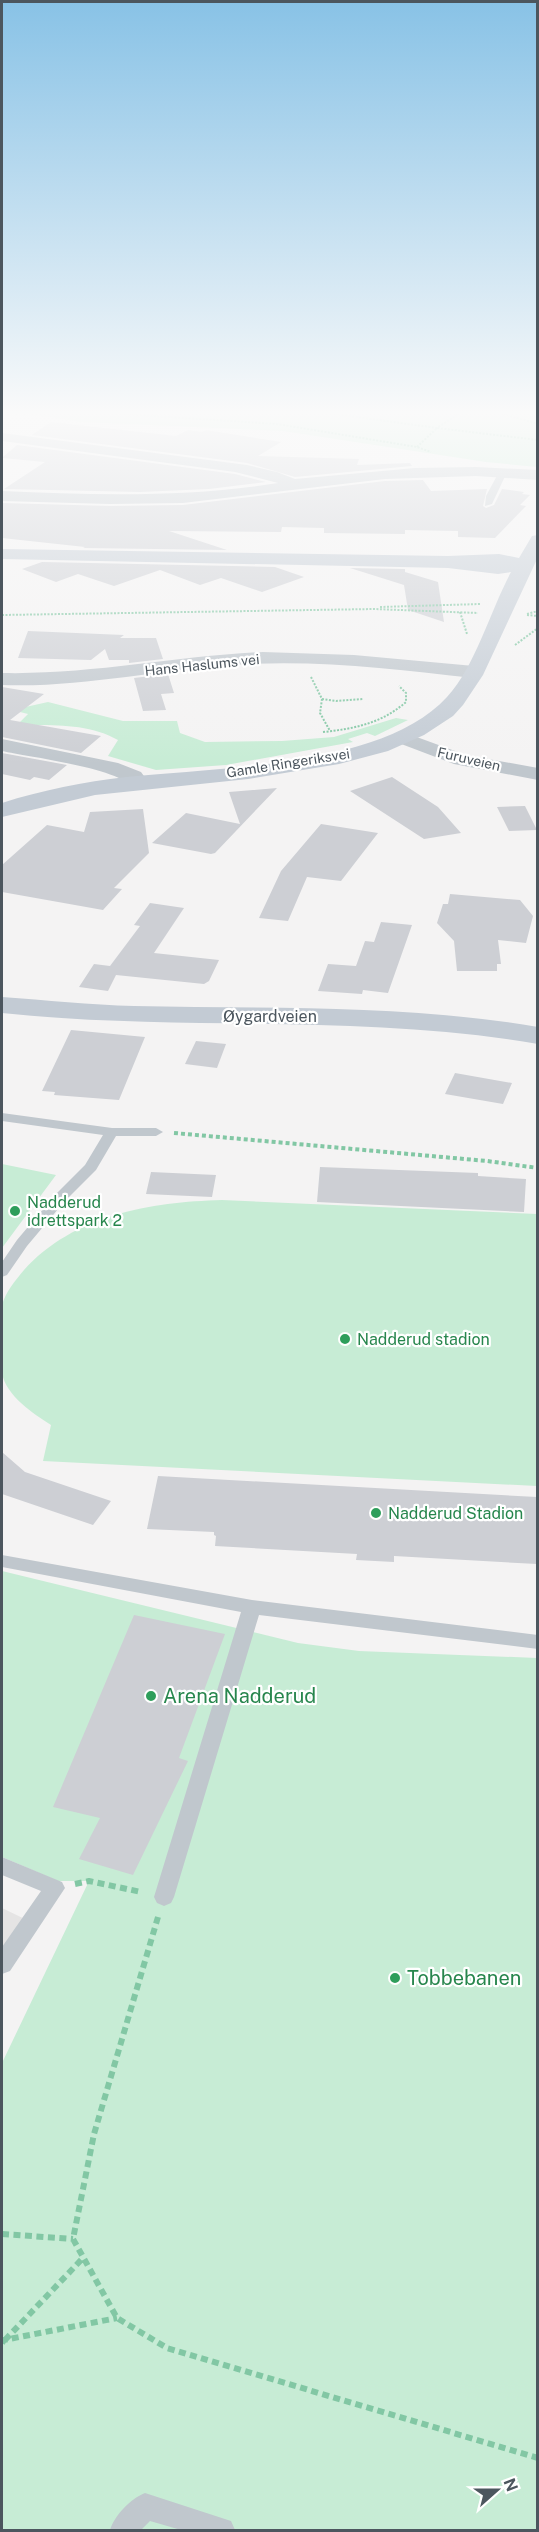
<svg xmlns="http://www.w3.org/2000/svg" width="539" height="2532" font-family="'Public Sans',sans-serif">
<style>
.education{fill:#e5e4e4}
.green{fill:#c7ecd5}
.building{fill:#cdcfd4}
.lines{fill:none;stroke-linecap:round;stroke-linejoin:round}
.path-far2{stroke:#82c7a4;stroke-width:2;stroke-dasharray:2 1.5;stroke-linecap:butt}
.path-far1{stroke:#82c7a4;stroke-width:4;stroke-dasharray:4 3;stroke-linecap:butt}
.path{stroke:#82c7a4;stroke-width:6;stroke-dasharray:7 4.5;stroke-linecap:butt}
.lane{fill:#c0c7cd;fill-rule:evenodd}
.street{fill:#c0c7cd;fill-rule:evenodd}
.secondary{fill:#c3cbd4;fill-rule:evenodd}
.leisure-dot{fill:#2e9e5b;stroke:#fff;stroke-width:2}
.labels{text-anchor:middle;stroke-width:4.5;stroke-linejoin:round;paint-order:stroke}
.far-street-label{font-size:14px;fill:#4c565e;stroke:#fff}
.street-label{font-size:16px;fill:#4c565e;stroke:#fff}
.leisure-label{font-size:16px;fill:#27864d;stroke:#fff;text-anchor:start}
.near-leisure-label{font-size:20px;fill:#27864d;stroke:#fff;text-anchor:start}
</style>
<rect width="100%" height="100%" fill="#f4f3f3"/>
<path class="education" d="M2,1908L31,1922L2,1964Z"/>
<path class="green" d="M2,410H517L537,416V467L486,462L283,431L82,422Z
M48,702L123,721H177L180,733L205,742L282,741L334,737L396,718L408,720L375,736L367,733L348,739L353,742L226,765L156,770L108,756L118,740C89,723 50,725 17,725L28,714L12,710Z
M2,1164L56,1175L2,1248Z
M222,1200L537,1214V1486L43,1461L51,1425C34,1414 6,1396 2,1373C0,1363 2,1352 2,1341C2,1330 0,1316 2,1305C6,1291 15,1281 24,1270C74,1215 150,1202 222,1200Z
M2,1571L298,1643L359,1651L537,1658V2530H2V2063L89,1881H58L2,1857Z"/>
<path class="building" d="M51,422L176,436L188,430L202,432L206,430L281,442L258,456L359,459L357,465L410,463L412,466L295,477L247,463L32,435Z
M17,445L235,474L266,482L209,489L140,492L4,489L45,462L2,458Z
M423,480L431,491L487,489L483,506L486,508L494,505L502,489L524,492L522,494L530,495L520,505L526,506L495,538L458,537V531L405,530V534L324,533V528L282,527L281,532L169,531L227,550L83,548L85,547L2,538V503L110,506L183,505L385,481Z
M42,562L275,567L304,577L262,592L221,578L200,585L160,570L114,586L78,574L56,582L22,569Z
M350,568L405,569V572L438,582L444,622L408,610L404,585Z
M28,631L124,635L120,638H156L163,659L129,663V660H109L105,649L91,660L18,658Z
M168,674L174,693L161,694L166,710L143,711L134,678Z
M2,687L44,694L10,720L101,736L81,753L2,737Z
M2,753L51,762L67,765L49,780L34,777L30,780L2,774Z
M392,777L438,807L461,833L424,839L350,791Z
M277,788L215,853L211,854L152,843L186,813L240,824L229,792Z
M525,806L537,830L509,831L497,807Z
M143,809L149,853L114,888L122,889L103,910L2,892V865L47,825L84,832L90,812Z
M321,824L378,833L341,881L307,877L288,921L259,918L281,871Z
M450,894L520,900L533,916L526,943L498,940L501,964H497V971H457L454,941L437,923L443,904H448Z
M150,903L184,908L154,953L219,960L209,981L204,984L116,975L108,991L79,987L94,964L110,966L140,926L134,925Z
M381,922L412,925L388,993L363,990L362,994L318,991L328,964L356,966L365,941L374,942Z
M71,1030L145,1037L119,1100L54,1095L55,1092L42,1091Z
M196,1041L226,1044L217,1068L185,1064Z
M455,1073L512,1083L503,1104L445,1094Z
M320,1167L478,1173V1176L526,1179L524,1212L317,1202Z
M151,1172L216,1175L212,1197L146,1194Z
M2,1452L25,1472L111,1501L93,1525L2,1494Z
M158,1476L537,1497V1564L394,1556V1562L356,1560L357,1554L215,1546L216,1536L214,1535V1532L147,1529Z
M134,1615L225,1634L179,1758L188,1761L133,1875L79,1859L100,1818L53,1807Z"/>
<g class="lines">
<path class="path-far2" d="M63,410L277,424L417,447L431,452
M145,410H198
M307,410L437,428L464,410
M490,410L538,424
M500,411L510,410
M417,447L437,428L538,440
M380,607L480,604
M460,612L467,634
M527,614L538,611
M2,615L374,609L478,613
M527,615L538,616
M515,645L538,628
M311,677L322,699L320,713L330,731
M322,699L336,701L363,699
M323,732C354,729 382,723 406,702V693L399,686"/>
<path class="path-far1" d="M174,1133L487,1161L538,1168"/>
<path class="path" d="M75,1884L89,1881L141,1892
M158,1917L94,2134L73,2239L117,2318L167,2348L538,2458
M2,2234L73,2239
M5,2340L82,2259
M2,2343L4,2340L117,2318"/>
<path class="lane" d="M500,470L507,472L492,504L485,506L486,496Z
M2,1113L112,1128H156L163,1132L156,1136H116L96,1170L64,1202L27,1246L7,1275L2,1277V1262L17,1240L54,1196L85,1165L103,1135L2,1121Z
M2,1555L252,1600L538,1635V1649L259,1615L174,1897L171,1903L164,1906L157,1903L154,1897L241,1612L2,1567Z
M2,1857L62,1882L65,1888L10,1971L2,1974V1947L41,1891L2,1875Z
M145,2493L231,2521L235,2530H181L150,2521L141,2530H110C115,2515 130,2499 145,2493Z"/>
<path class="street" d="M2,433L247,465L277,472L295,479L415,468L476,467L538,470V480L476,476L385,479L183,503L110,504L2,501V491C94,495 186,498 278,483L235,472L2,441Z
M263,652L354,655L474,666L481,668L483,672L481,676L474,678C394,669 313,659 233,665C155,670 80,688 2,685V673C90,675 176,656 263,652Z
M403,732L466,755L538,768V780L454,764L396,742L393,738L396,734Z
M2,739L118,763L141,772L149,783L146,787L139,789L132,787C118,768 29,757 2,751Z"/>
<path class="secondary" d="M538,535V557L483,675L463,705L453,716L424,735L388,751L339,764L248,779L95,795L2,817V803C42,790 84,782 126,777C217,767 382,768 447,697C476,665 490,611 511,572L498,574L448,568L2,559V549L448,556L499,554L519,558L532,536Z
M2,997C46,1000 90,1005 134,1006C269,1009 403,1004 538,1027V1044C360,1013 180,1032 2,1013Z"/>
</g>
<linearGradient id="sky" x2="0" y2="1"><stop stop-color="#88c2e6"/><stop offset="0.54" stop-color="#fafafa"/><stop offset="1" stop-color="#fafafa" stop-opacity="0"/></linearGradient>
<rect width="539" height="765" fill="url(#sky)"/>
<g class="leisure-dot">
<circle cx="15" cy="1211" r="6"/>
<circle cx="345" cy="1339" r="6"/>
<circle cx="376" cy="1513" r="6"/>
<circle cx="151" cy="1696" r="6"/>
<circle cx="395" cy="1978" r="6"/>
</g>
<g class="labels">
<g class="far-street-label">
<text transform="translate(202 665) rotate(-6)" y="5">Hans Haslums vei</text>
<text transform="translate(469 759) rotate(13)" y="5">Furuveien</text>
<text transform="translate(288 763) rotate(-9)" y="5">Gamle Ringeriksvei</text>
</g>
<g class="street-label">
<text x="270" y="1022">Øygardveien</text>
</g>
<g class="leisure-label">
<text x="27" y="1208">Nadderud<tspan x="27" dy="18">idrettspark 2</tspan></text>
<text x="357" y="1345">Nadderud stadion</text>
<text x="388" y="1519">Nadderud Stadion</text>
</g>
<g class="near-leisure-label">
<text x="163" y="1703">Arena Nadderud</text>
<text x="407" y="1985">Tobbebanen</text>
</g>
</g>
<rect width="539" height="2532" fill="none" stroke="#4c565e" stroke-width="6"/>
<g transform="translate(497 2490) rotate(69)" stroke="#ffffff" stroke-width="4.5" paint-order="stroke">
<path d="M0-4.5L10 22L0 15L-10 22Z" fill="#4c565e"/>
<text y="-9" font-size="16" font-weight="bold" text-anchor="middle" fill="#4c565e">N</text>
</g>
</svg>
